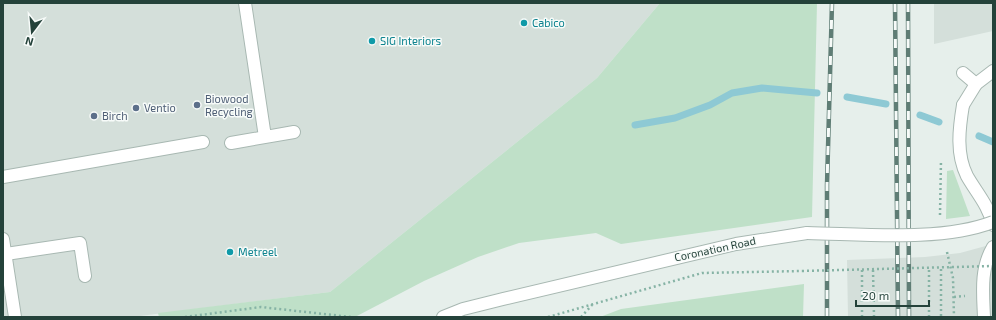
<svg xmlns="http://www.w3.org/2000/svg" width="996" height="320" font-family="'Exo 2',sans-serif">
<style>
.built{fill:#d4dfda}
.green{fill:#bfe0c8}
.lines{fill:none;stroke-linecap:round;stroke-linejoin:round}
.stream{stroke:#8ec9d4;stroke-width:7}
.service-casing{stroke:#a8b8b2;stroke-width:14}
.minor-casing{stroke:#a8b8b2;stroke-width:14}
.tertiary-casing{stroke:#a8b8b2;stroke-width:14}
.path{stroke:#86b3a5;stroke-width:2.5;stroke-dasharray:2 3;stroke-linecap:butt}
.service{stroke:#fff;stroke-width:12}
.minor{stroke:#fff;stroke-width:12}
.tertiary{stroke:#fff;stroke-width:12}
.rail-casing{stroke:#5f7d75;stroke-width:4.5}
.rail{stroke:#f7fbf9;stroke-width:3;stroke-dasharray:9;stroke-linecap:butt}
.tertiary-bridge-casing{stroke:#a8b8b2;stroke-width:14;stroke-linecap:butt}
.path-bridge{stroke:#86b3a5;stroke-width:2.5;stroke-dasharray:2 3;stroke-linecap:butt}
.tertiary-bridge{stroke:#fff;stroke-width:12}
.culture-dot{fill:#0f9aa8;stroke:#f7fbf9;stroke-width:1.5}
.service-dot{fill:#5c6f8a;stroke:#f7fbf9;stroke-width:1.5}
.labels{text-anchor:middle;stroke-width:3;stroke-linejoin:round;paint-order:stroke}
.culture-label{font-size:11px;fill:#0d838f;stroke:#f7fbf9;text-anchor:start}
.service-label{font-size:11px;fill:#4e5e75;stroke:#f7fbf9;text-anchor:start}
.street-label{font-size:11px;fill:#24423a;stroke:#f7fbf9}
</style>
<rect width="100%" height="100%" fill="#e6efeb"/>
<path class="built" d="M3,3H660L597,78L330,292L132,317H3Z
M934,3H993V31L934,44Z
M993,244V317H848L847,260L925,257L960,253Z"/>
<path class="green" d="M660,3H817L812,217L621,244L596,233L519,243L478,257L424,281L355,317H159L158,313L330,292L597,78Z
M953,170L970,216L946,219L947,171Z
M804,284L803,317H600L621,309Z"/>
<g class="lines">
<path class="stream" d="M847,97L886,104
M920,115L939,122
M635,125L675,118L710,105L732,93L762,88L817,93
M979,136L993,142"/>
<g class="service-casing">
<path id="service" d="M245,3L265,137
M963,73L976,84
M963,105C959,129 956,154 967,176C976,192 989,206 993,225
M231,143L294,132
M3,177L203,142
M6,254L80,243L85,276
M984,317C983,293 980,269 993,247"/>
</g>
<g class="minor-casing">
<path id="minor" d="M963,105L976,84L993,71
M3,239L15,317"/>
</g>
<g class="tertiary-casing">
<path id="tertiary" d="M443,317L463,309L503,299L736,244L807,233"/>
</g>
<path class="path" d="M940,215L941,160
M947,252L953,278L954,317
M941,269V317
M862,270V317
M873,270L874,316
M954,297L965,296
M185,317L261,307L351,317
M548,317L702,273L802,271
M581,317L592,305
M929,317V269"/>
<use href="#service" class="service"/>
<use href="#minor" class="minor"/>
<use href="#tertiary" class="tertiary"/>
<g class="rail-casing">
<path id="rail" d="M895,3L898,317
M908,3L909,317
M827,317V185L832,3"/>
</g>
<use href="#rail" class="rail"/>
<g class="tertiary-bridge-casing">
<path id="tertiary-bridge" d="M807,233C863,234 941,242 993,222"/>
</g>
<path class="path-bridge" d="M802,271L993,266"/>
<use href="#tertiary-bridge" class="tertiary-bridge"/>
</g>
<g class="culture-dot">
<circle cx="524" cy="23" r="4"/>
<circle cx="372" cy="41" r="4"/>
<circle cx="230" cy="252" r="4"/>
</g>
<g class="service-dot">
<circle cx="197" cy="105" r="4"/>
<circle cx="136" cy="108" r="4"/>
<circle cx="94" cy="116" r="4"/>
</g>
<g class="labels">
<g class="culture-label">
<text x="532" y="27">Cabico</text>
<text x="380" y="45">SIG Interiors</text>
<text x="238" y="256">Metreel</text>
</g>
<g class="service-label">
<text x="205" y="103">Biowood<tspan x="205" dy="13">Recycling</tspan></text>
<text x="144" y="112">Ventio</text>
<text x="102" y="120">Birch</text>
</g>
<g class="street-label">
<text transform="translate(715 249) rotate(-12)" y="4">Coronation Road</text>
</g>
</g>
<rect width="996" height="320" fill="none" stroke="#24423a" stroke-width="8"/>
<g transform="translate(32 32) rotate(196)" stroke="#f7fbf9" stroke-width="3" paint-order="stroke">
<path d="M0-3L7 15L0 10L-7 15Z" fill="#24423a"/>
<text y="-6" font-size="11" font-weight="bold" text-anchor="middle" fill="#24423a">N</text>
</g>
<path d="M856 300v6h73v-6" fill="none" stroke="#24423a" stroke-width="2"/>
<text x="862" y="300" font-size="12" fill="#24423a" stroke="#f7fbf9" stroke-width="3" paint-order="stroke">20 m</text>
</svg>
